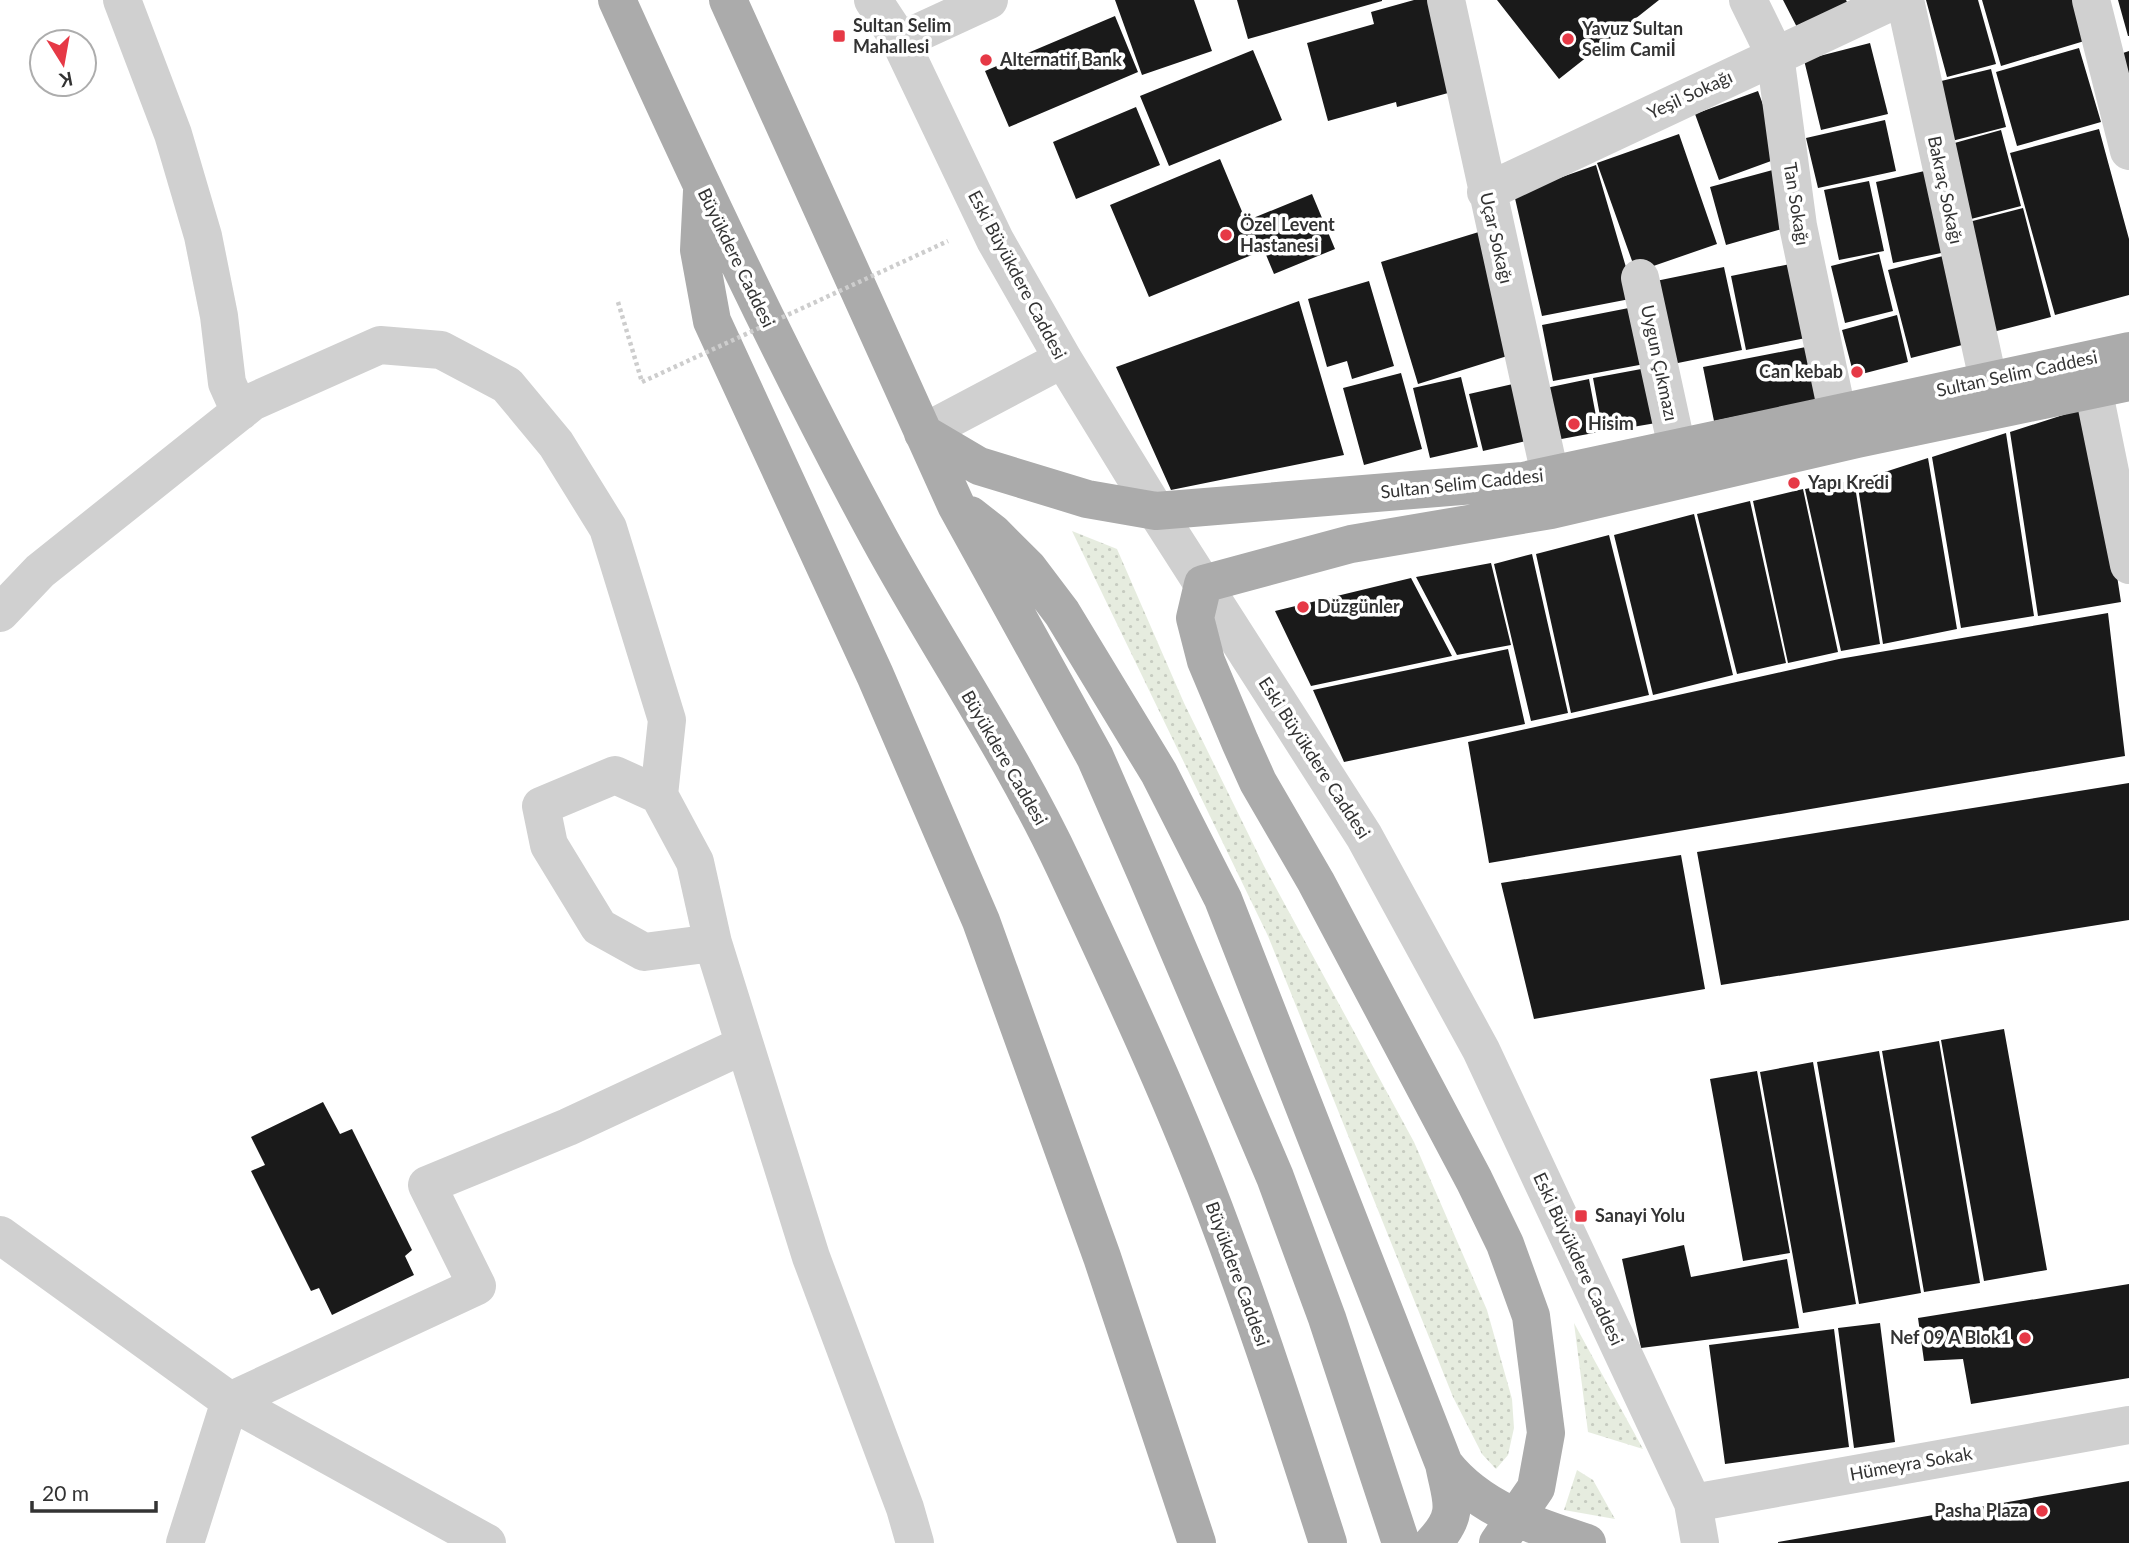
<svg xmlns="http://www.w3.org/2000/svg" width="2129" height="1543" font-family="Lato,sans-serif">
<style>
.grass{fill:url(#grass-dots)}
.building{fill:#1a1a1a}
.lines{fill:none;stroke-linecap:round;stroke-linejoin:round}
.path{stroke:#cdcdcd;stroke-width:4.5;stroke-dasharray:3.5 3.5;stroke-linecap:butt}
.minor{stroke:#d0d0d0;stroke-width:38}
.major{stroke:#ababab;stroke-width:38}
.path-bridge{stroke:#cdcdcd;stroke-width:4.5;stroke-dasharray:3.5 3.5;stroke-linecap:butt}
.poi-dot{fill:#e63946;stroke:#fff;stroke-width:2.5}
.labels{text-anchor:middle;stroke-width:7;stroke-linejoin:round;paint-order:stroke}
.poi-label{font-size:18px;font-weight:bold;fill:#333;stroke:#fff;text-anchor:start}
.street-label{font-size:18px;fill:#333;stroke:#fff}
</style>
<defs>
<pattern id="grass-dots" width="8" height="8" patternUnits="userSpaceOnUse" patternTransform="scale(1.75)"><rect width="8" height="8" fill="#e6ecdf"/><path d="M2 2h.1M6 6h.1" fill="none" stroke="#c6cbc0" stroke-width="1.8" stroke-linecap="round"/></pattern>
</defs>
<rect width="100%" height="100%" fill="#fff"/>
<path class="grass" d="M1072,531L1117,549L1184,703L1264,866L1414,1142L1487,1310L1512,1399L1514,1428L1508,1455L1496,1469L1482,1454L1453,1397L1268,936Z
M1574,1323L1643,1449L1588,1432Z
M1577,1470L1593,1480L1615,1519L1564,1510Z"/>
<path class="building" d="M1115,0H1194L1212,51L1142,75Z
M1237,0H1382V1L1248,39Z
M1414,0H1434L1459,90L1397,107L1396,102L1328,121L1307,43L1374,24L1371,12Z
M1497,0H1659L1559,79Z
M1783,0H1846L1851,10L1801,35Z
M1926,0H1978L1996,64L1947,77Z
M1982,0H2079L2091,39L2001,66Z
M2118,0H2129V36H2128Z
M1115,16L1138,72L1009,127L985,71Z
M1870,43L1888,114L1821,130L1804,60Z
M2079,48L2101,122L2017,146L1996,72Z
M1253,50L1282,120L1169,166L1140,96Z
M2129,51V84L2120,54Z
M1991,69L2006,127L1948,142L1933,83Z
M1758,91L1782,157L1719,180L1695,114Z
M1136,107L1160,165L1076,199L1053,142Z
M1885,120L1896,171L1818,188L1806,138Z
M2099,129L2129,239V295L2055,315L2010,153Z
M2001,130L2021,206L1971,219L1951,144Z
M1679,134L1717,244L1636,272L1597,163Z
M1220,159L1246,221L1312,194L1335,249L1274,274L1264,250L1149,297L1110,205Z
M1596,165L1635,298L1542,316L1514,194Z
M1780,168L1796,225L1726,245L1710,187Z
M1929,170L1946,252L1893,263L1876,182Z
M1869,181L1884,251L1839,260L1824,190Z
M2023,208L2051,317L1989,333L1961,224Z
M1482,231L1520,352L1418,384L1381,262Z
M1879,254L1893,311L1845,323L1831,266Z
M1943,256L1966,344L1911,358L1888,270Z
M1800,262L1816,336L1746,350L1731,276Z
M1724,267L1742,350L1668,365L1651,282Z
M1369,281L1394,366L1352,379L1347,361L1327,367L1308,299Z
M1299,301L1344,455L1171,490L1116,367Z
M1639,306L1650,363L1553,381L1542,325Z
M1897,315L1908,362L1854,376L1842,330Z
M1816,345L1827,398L1714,421L1703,367Z
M1652,367L1662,422L1603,432L1593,378Z
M1401,373L1422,449L1364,465L1343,388Z
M1461,377L1478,447L1430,458L1413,388Z
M1589,379L1599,432L1556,440L1546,388Z
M1526,381L1539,438L1483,451L1469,394Z
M2091,406L2121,602L2038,616L2010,432Z
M2006,433L2034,616L1961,628L1932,457Z
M1928,458L1957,629L1883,644L1857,481Z
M1854,480L1880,644L1841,651L1805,489Z
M1803,489L1838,652L1788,663L1753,501Z
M1750,501L1786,663L1737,674L1697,514Z
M1694,514L1733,675L1653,695L1614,535Z
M1609,535L1649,695L1571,713L1536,554Z
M1532,554L1568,713L1531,721L1494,564Z
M1491,563L1511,645L1457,655L1416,577Z
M1411,578L1452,656L1311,686L1275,611Z
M2108,613L2125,756L1489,863L1468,742L1839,659Z
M1508,649L1525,724L1344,762L1313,690Z
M2129,783V920L1721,985L1697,852Z
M1681,855L1705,989L1534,1019L1501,883Z
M2004,1029L2047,1270L1984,1281L1941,1040Z
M1939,1041L1980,1283L1924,1292L1882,1051Z
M1879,1051L1921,1293L1859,1304L1817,1062Z
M1813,1062L1856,1304L1803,1313L1760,1072Z
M1757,1071L1790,1253L1743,1261L1710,1079Z
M323,1102L340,1134L352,1129L412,1250L405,1256L414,1275L332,1315L319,1288L311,1291L251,1171L265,1165L251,1137Z
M1684,1245L1691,1277L1787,1259L1799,1328L1641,1348L1622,1259Z
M2129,1284V1378L1971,1404L1963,1359L1924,1361L1918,1318Z
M1880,1323L1895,1442L1854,1448L1838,1328Z
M1834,1329L1849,1447L1725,1464L1709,1345Z
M2129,1481V1543H1778V1542Z"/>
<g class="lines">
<path class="path" d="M618,302L642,382"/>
<path class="minor" d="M122,0L173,134L203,236L219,316L227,383L240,412
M873,0L900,41L995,240L1063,359L1156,511L1364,836L1481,1050L1693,1503L1700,1543
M1446,0L1550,475
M1748,0L1775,55L1798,226L1837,412
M1905,0L1988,380
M2091,0L2129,151
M900,41L989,0
M1486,192L1895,0
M1640,278L1677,448
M2093,388L2129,565
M923,433L1063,359
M0,613L40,571L252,402L380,345L441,350L507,385L556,444L608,528L667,720L659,795L695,862L713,943L811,1257L905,1508L915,1543
M659,795L615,775L541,806L549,845L599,927L644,952L713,943
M0,1235L230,1401L487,1543
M1693,1503L2129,1425
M185,1543L230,1401L477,1286L427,1185L568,1127L744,1045"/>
<path class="major" d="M617,0C699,182 784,363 879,538C939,648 1011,753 1064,866C1119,984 1176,1105 1221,1227C1260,1331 1294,1437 1328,1543
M728,0L956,505L1095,757L1147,876L1275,1177L1327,1318L1401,1543
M702,191L699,250L712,321L875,675L981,921L1102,1257L1197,1543
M923,433L979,466L1087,499L1156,511L1523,481L2129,351
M970,515L993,533L1028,568L1062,613L1159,773L1223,899L1444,1464C1451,1501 1461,1513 1433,1543
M1444,1464C1479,1509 1534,1526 1587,1543
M1498,1543L1536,1488L1546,1433L1531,1316L1505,1244L1474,1180L1316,882L1258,782L1240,742L1206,661L1195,618L1203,584L1351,544L1551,510L1857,439L2129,382"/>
<path class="path-bridge" d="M642,382L948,241"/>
</g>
<g class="poi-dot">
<rect x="832" y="29" width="14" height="14" rx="3.5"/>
<circle cx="1568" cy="39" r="7"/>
<circle cx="986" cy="60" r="7"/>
<circle cx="1226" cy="235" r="7"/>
<circle cx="1857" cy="372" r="7"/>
<circle cx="1574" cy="424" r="7"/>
<circle cx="1794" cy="483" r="7"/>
<circle cx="1303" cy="607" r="7"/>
<rect x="1574" y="1209" width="14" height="14" rx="3.5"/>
<circle cx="2025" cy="1338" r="7"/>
<circle cx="2042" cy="1511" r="7"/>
</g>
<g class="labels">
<g class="poi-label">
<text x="853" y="32">Sultan Selim<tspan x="853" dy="21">Mahallesi</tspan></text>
<text x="1582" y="35">Yavuz Sultan<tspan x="1582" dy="21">Selim Camiİ</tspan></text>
<text x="1000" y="66">Alternatif Bank</text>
<text x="1240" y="231">Özel Levent<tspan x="1240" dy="21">Hastanesi</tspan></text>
<text x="1843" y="378" text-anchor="end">Can kebab</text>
<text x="1588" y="430">Hisim</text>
<text x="1808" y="489">Yapı Kredi</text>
<text x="1317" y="613">Düzgünler</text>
<text x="1595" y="1222">Sanayi Yolu</text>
<text x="2011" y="1344" text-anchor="end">Nef 09 A Blok1</text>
<text x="2028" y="1517" text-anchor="end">Pasha Plaza</text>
</g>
<g class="street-label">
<text transform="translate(1690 95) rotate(-25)" y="6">Yeşil Sokağı</text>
<text transform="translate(1945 190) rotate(78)" y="6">Bakraç Sokağı</text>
<text transform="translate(1796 204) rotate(81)" y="6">Tan Sokağı</text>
<text transform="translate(1496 238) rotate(77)" y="6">Uçar Sokağı</text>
<text transform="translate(736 258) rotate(64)" y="6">Büyükdere Caddesi</text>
<text transform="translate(1017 275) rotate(62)" y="6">Eski Büyükdere Caddesi</text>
<text transform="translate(1659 363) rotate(78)" y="6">Uygun Çıkmazı</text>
<text transform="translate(2017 374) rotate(-12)" y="6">Sultan Selim Caddesi</text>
<text transform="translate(1462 484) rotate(-6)" y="6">Sultan Selim Caddesi</text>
<text transform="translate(1004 758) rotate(60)" y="6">Büyükdere Caddesi</text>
<text transform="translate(1314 758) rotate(57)" y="6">Eski Büyükdere Caddesi</text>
<text transform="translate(1578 1259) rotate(65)" y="6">Eski Büyükdere Caddesi</text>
<text transform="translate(1237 1274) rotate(70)" y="6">Büyükdere Caddesi</text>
<text transform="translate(1911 1464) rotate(-10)" y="6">Hümeyra Sokak</text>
</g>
</g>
<g transform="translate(63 63) rotate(169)"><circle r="33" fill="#ffffff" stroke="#adadad" stroke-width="2"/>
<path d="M0-5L12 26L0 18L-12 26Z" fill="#e63946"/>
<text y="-10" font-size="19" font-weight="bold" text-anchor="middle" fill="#333333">K</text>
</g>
<path d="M32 1501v10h124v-10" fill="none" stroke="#333333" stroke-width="3.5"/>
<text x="42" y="1501" font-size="21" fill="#333333" stroke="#ffffff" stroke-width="5" paint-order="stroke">20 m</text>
</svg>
